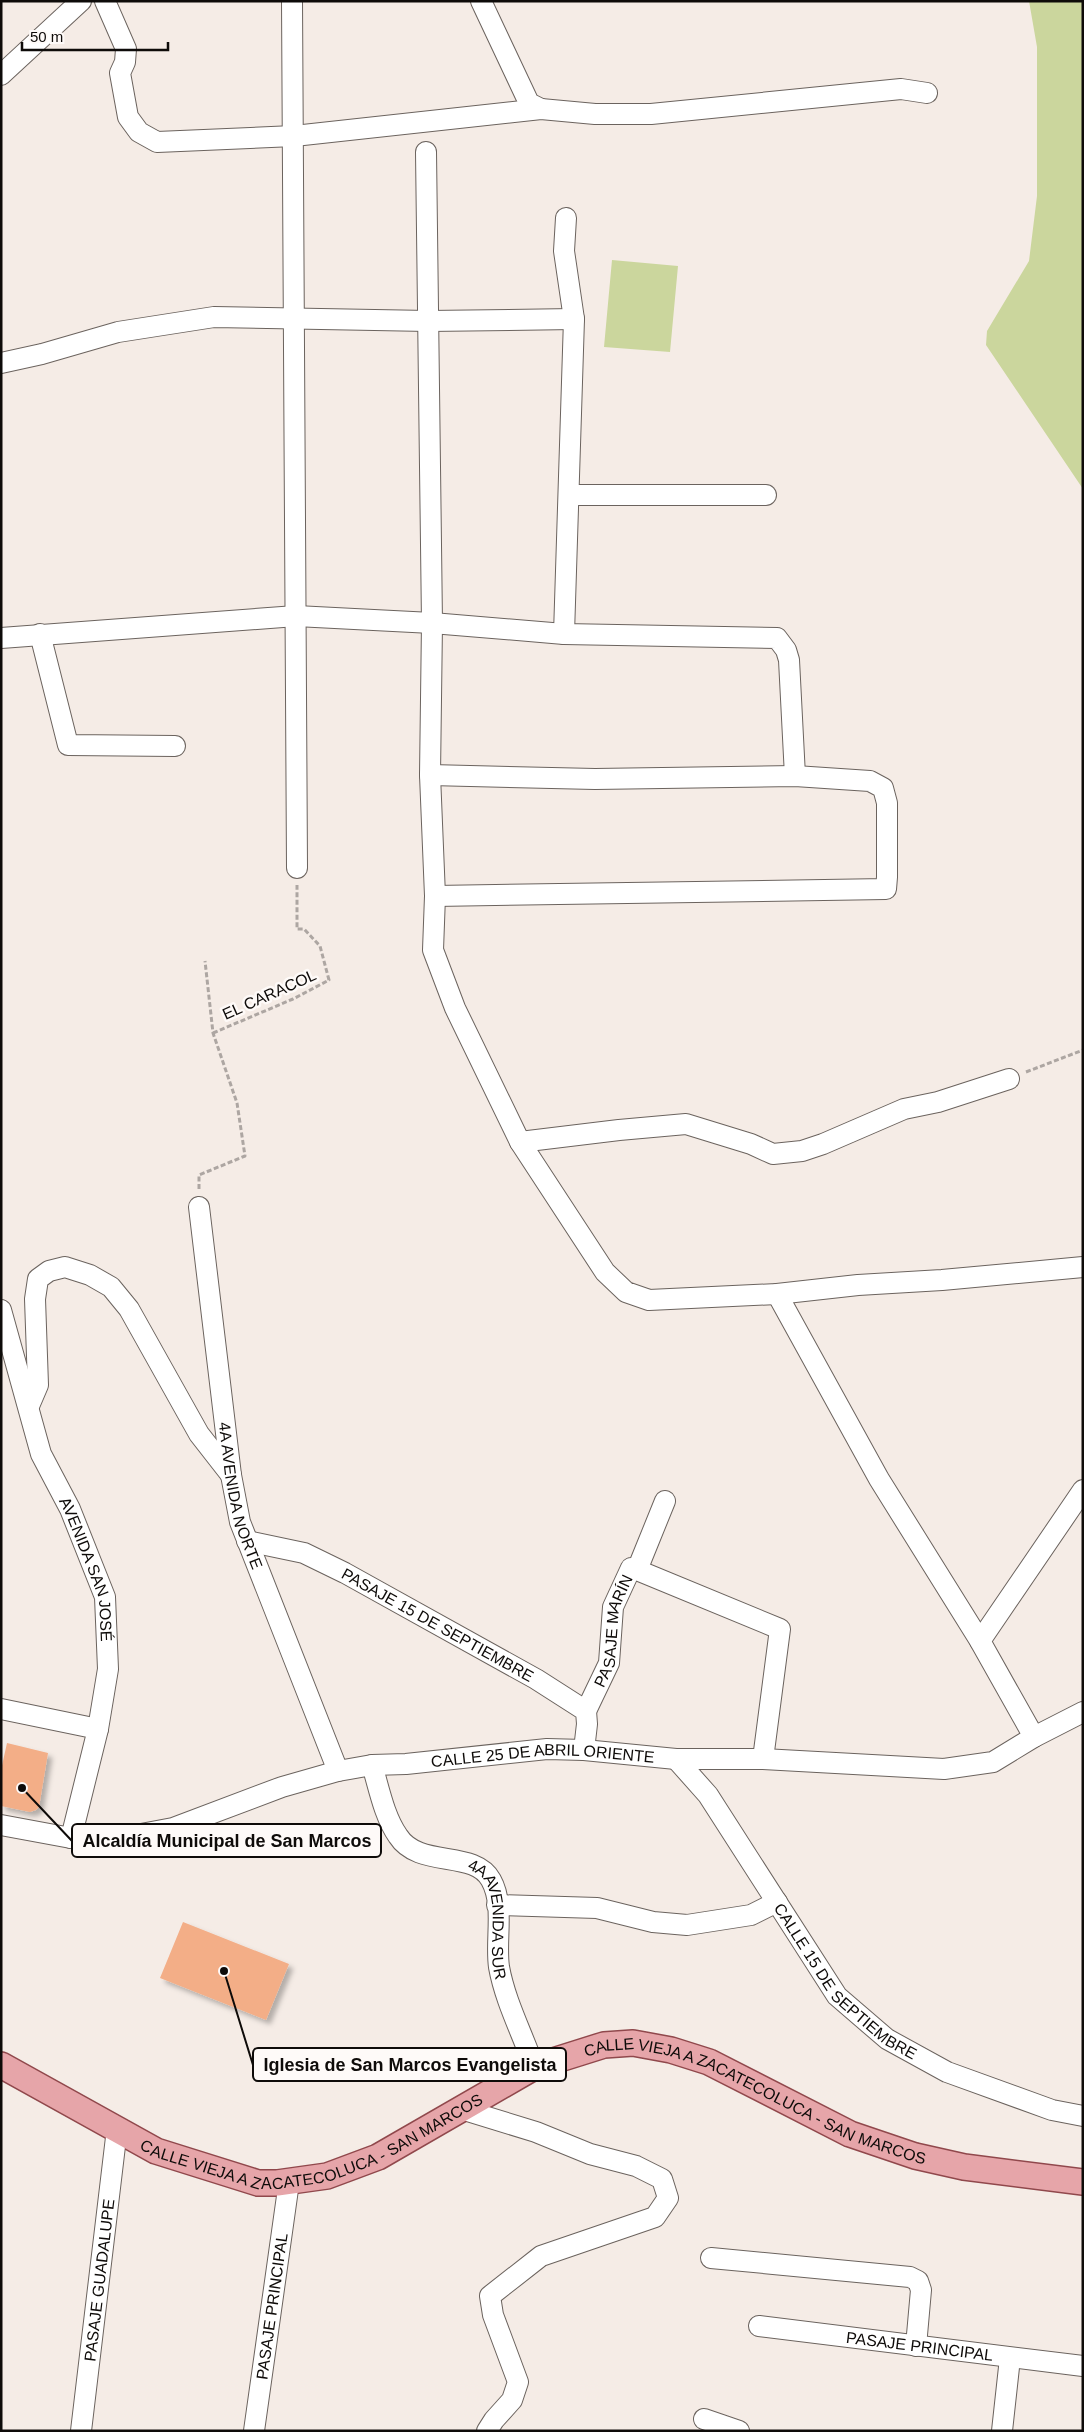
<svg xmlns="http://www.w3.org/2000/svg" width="1084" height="2432" font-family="Helvetica,sans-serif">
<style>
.green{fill:#cbd69d}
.building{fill:#f3ae87;filter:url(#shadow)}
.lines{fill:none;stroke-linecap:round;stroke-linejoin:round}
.minor-casing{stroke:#6b635e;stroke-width:22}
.major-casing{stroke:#90484c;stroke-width:28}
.path{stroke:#ada6a2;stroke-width:3;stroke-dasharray:5 2.5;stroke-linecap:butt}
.minor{stroke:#fff;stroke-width:20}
.major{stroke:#e6a5a9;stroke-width:25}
.labels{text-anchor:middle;stroke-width:5;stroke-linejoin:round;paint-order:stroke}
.street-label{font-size:16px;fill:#0e0b09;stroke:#fefaf8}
.leader{fill:none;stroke:#0e0b09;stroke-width:2}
.callout-dot{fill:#0e0b09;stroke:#fefaf8;stroke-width:2}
.callout{fill:#fefaf8;stroke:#0e0b09;stroke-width:2}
.callout-label{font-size:18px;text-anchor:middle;font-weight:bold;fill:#0e0b09}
</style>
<defs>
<filter id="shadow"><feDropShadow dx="4.5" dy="4.5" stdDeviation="2.5" flood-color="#0004"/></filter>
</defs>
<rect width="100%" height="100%" fill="#f5ece6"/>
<path class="green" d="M1029,1H1083V489L986,345L987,331L1029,261L1037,196V47Z
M612,260L678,266L670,352L604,347Z"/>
<path class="building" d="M7,1743L48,1753L39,1807L36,1810L30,1812L1,1806V1770Z
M183,1922L289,1964L266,2020L160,1978Z"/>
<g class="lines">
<g class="minor-casing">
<g id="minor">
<path d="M105,1L126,49L125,62L120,73L128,117L139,132L157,142L294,136L541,109L595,114H651L901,89L927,93"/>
<path d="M292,1L297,868"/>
<path d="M481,1L529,103L541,109"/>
<path d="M1,75L81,1"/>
<path d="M426,152L432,623L430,775L435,896L433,950L455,1008L520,1142L605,1272L626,1292L649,1300L777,1294L858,1285L942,1280L1083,1267"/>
<path d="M1,363L42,354L118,332L214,317L428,321L574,319"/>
<path d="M569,495H766"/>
<path d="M40,634L68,745L175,746"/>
<path d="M564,634L574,319L564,251L566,218"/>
<path d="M1,638L296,616L432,623L564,634L777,638L786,650L789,660L795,776"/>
<path d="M430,775L595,779L795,776L870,781L883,788L887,803V877L886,889L435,896"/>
<path d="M520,1142L619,1130L686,1124L751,1144L773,1154L802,1151L823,1144L904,1109L938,1102L1009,1079"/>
<path id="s1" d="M199,1207L231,1475L240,1522L338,1771"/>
<path d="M777,1294L879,1479L980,1641L1034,1737"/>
<path id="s2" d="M1,1310L41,1454L70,1509L105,1597L108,1669L98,1729L71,1838"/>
<path d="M29,1406L38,1385L35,1299L38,1279L49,1271L65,1267L90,1275L111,1287L129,1309L199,1434L231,1475"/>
<path id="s3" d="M247,1541L304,1553L345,1573L536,1679L586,1711L587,1724L584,1750"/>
<path d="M637,1570L780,1629L763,1759"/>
<path d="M980,1641L1083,1490"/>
<path d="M1,1709L98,1729"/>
<path id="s4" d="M586,1711L609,1663L613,1607L631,1568L637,1570L665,1501"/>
<path id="s5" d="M676,1759L708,1795L837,1996L887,2039L947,2072L1052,2110L1083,2116"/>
<path id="s6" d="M372,1765C379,1788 384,1816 398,1836C419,1869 474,1849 491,1880C505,1905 495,1940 499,1967C505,2001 523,2035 534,2067"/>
<path id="s7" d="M1,1825L71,1838L109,1840L173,1828L282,1787L338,1771L372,1765L406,1764L547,1749L584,1750L676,1759H763L944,1769L993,1762L1034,1737L1083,1712"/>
<path d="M497,1905L597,1908L653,1922L687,1925L751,1915L777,1902"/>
<path d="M461,2109L536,2132L590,2154L636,2166L662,2179L668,2198L655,2217L541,2256L490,2296L493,2315L518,2382L512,2400L494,2420L487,2431"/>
<path d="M711,2258L910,2277L918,2281L921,2290L916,2346"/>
<path id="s8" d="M759,2326L1083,2366"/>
<path d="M704,2419L739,2431"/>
<path id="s9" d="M81,2431L117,2129"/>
<path id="s10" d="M254,2431L289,2182"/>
<path d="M1002,2431L1010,2358"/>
</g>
</g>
<g class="major-casing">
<g id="major">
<path id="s11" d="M1,2065L156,2151L258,2183H277L327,2176L378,2157L534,2067L604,2045L633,2043L671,2050L709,2062L850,2134L915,2156L964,2167L1083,2182"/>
</g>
</g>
<path class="path" d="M213,1033L293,999L329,980L320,946L304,929H297V885
M1026,1072L1083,1050
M199,1189V1175L245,1156L237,1103L213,1033L205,961"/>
<use href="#minor" class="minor"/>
<use href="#major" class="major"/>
</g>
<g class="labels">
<g class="street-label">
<text transform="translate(269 994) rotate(-24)" y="6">EL CARACOL</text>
<text dy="6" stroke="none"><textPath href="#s1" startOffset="292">4A AVENIDA NORTE</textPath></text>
<text dy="6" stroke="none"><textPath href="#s2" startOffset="275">AVENIDA SAN JOSÉ</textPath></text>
<text dy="6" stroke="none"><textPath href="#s3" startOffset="210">PASAJE 15 DE SEPTIEMBRE</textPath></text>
<text dy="6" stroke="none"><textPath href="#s4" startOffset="86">PASAJE MARÍN</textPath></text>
<text dy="6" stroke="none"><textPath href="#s7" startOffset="555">CALLE 25 DE ABRIL ORIENTE</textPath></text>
<text dy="6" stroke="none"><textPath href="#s6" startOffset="219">4A AVENIDA SUR</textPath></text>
<text dy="6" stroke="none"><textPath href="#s5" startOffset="282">CALLE 15 DE SEPTIEMBRE</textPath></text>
<text dy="6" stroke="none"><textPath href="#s11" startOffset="824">CALLE VIEJA A ZACATECOLUCA - SAN MARCOS</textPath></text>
<text dy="6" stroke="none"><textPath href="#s11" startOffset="344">CALLE VIEJA A ZACATECOLUCA - SAN MARCOS</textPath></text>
<text dy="6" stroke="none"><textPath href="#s9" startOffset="152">PASAJE GUADALUPE</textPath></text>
<text dy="6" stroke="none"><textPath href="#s10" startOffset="126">PASAJE PRINCIPAL</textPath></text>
<text dy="6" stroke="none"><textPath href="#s8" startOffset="162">PASAJE PRINCIPAL</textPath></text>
</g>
</g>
<path class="leader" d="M22 1788L72 1841M224 1971L253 2065"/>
<g class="callout-dot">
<circle cx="22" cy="1788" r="5"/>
<circle cx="224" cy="1971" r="5"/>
</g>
<g class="callout">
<rect x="72" y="1824" width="309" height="33" rx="5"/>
<rect x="253" y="2048" width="313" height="33" rx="5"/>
</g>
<g class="callout-label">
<text x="227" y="1847">Alcaldía Municipal de San Marcos</text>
<text x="410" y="2071">Iglesia de San Marcos Evangelista</text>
</g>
<rect width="1084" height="2432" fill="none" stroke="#0e0b09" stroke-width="5"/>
<path d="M22 42v8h146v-8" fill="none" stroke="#0e0b09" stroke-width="2.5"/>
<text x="30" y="42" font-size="15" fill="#0e0b09" stroke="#fefaf8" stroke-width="4" paint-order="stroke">50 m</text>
</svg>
